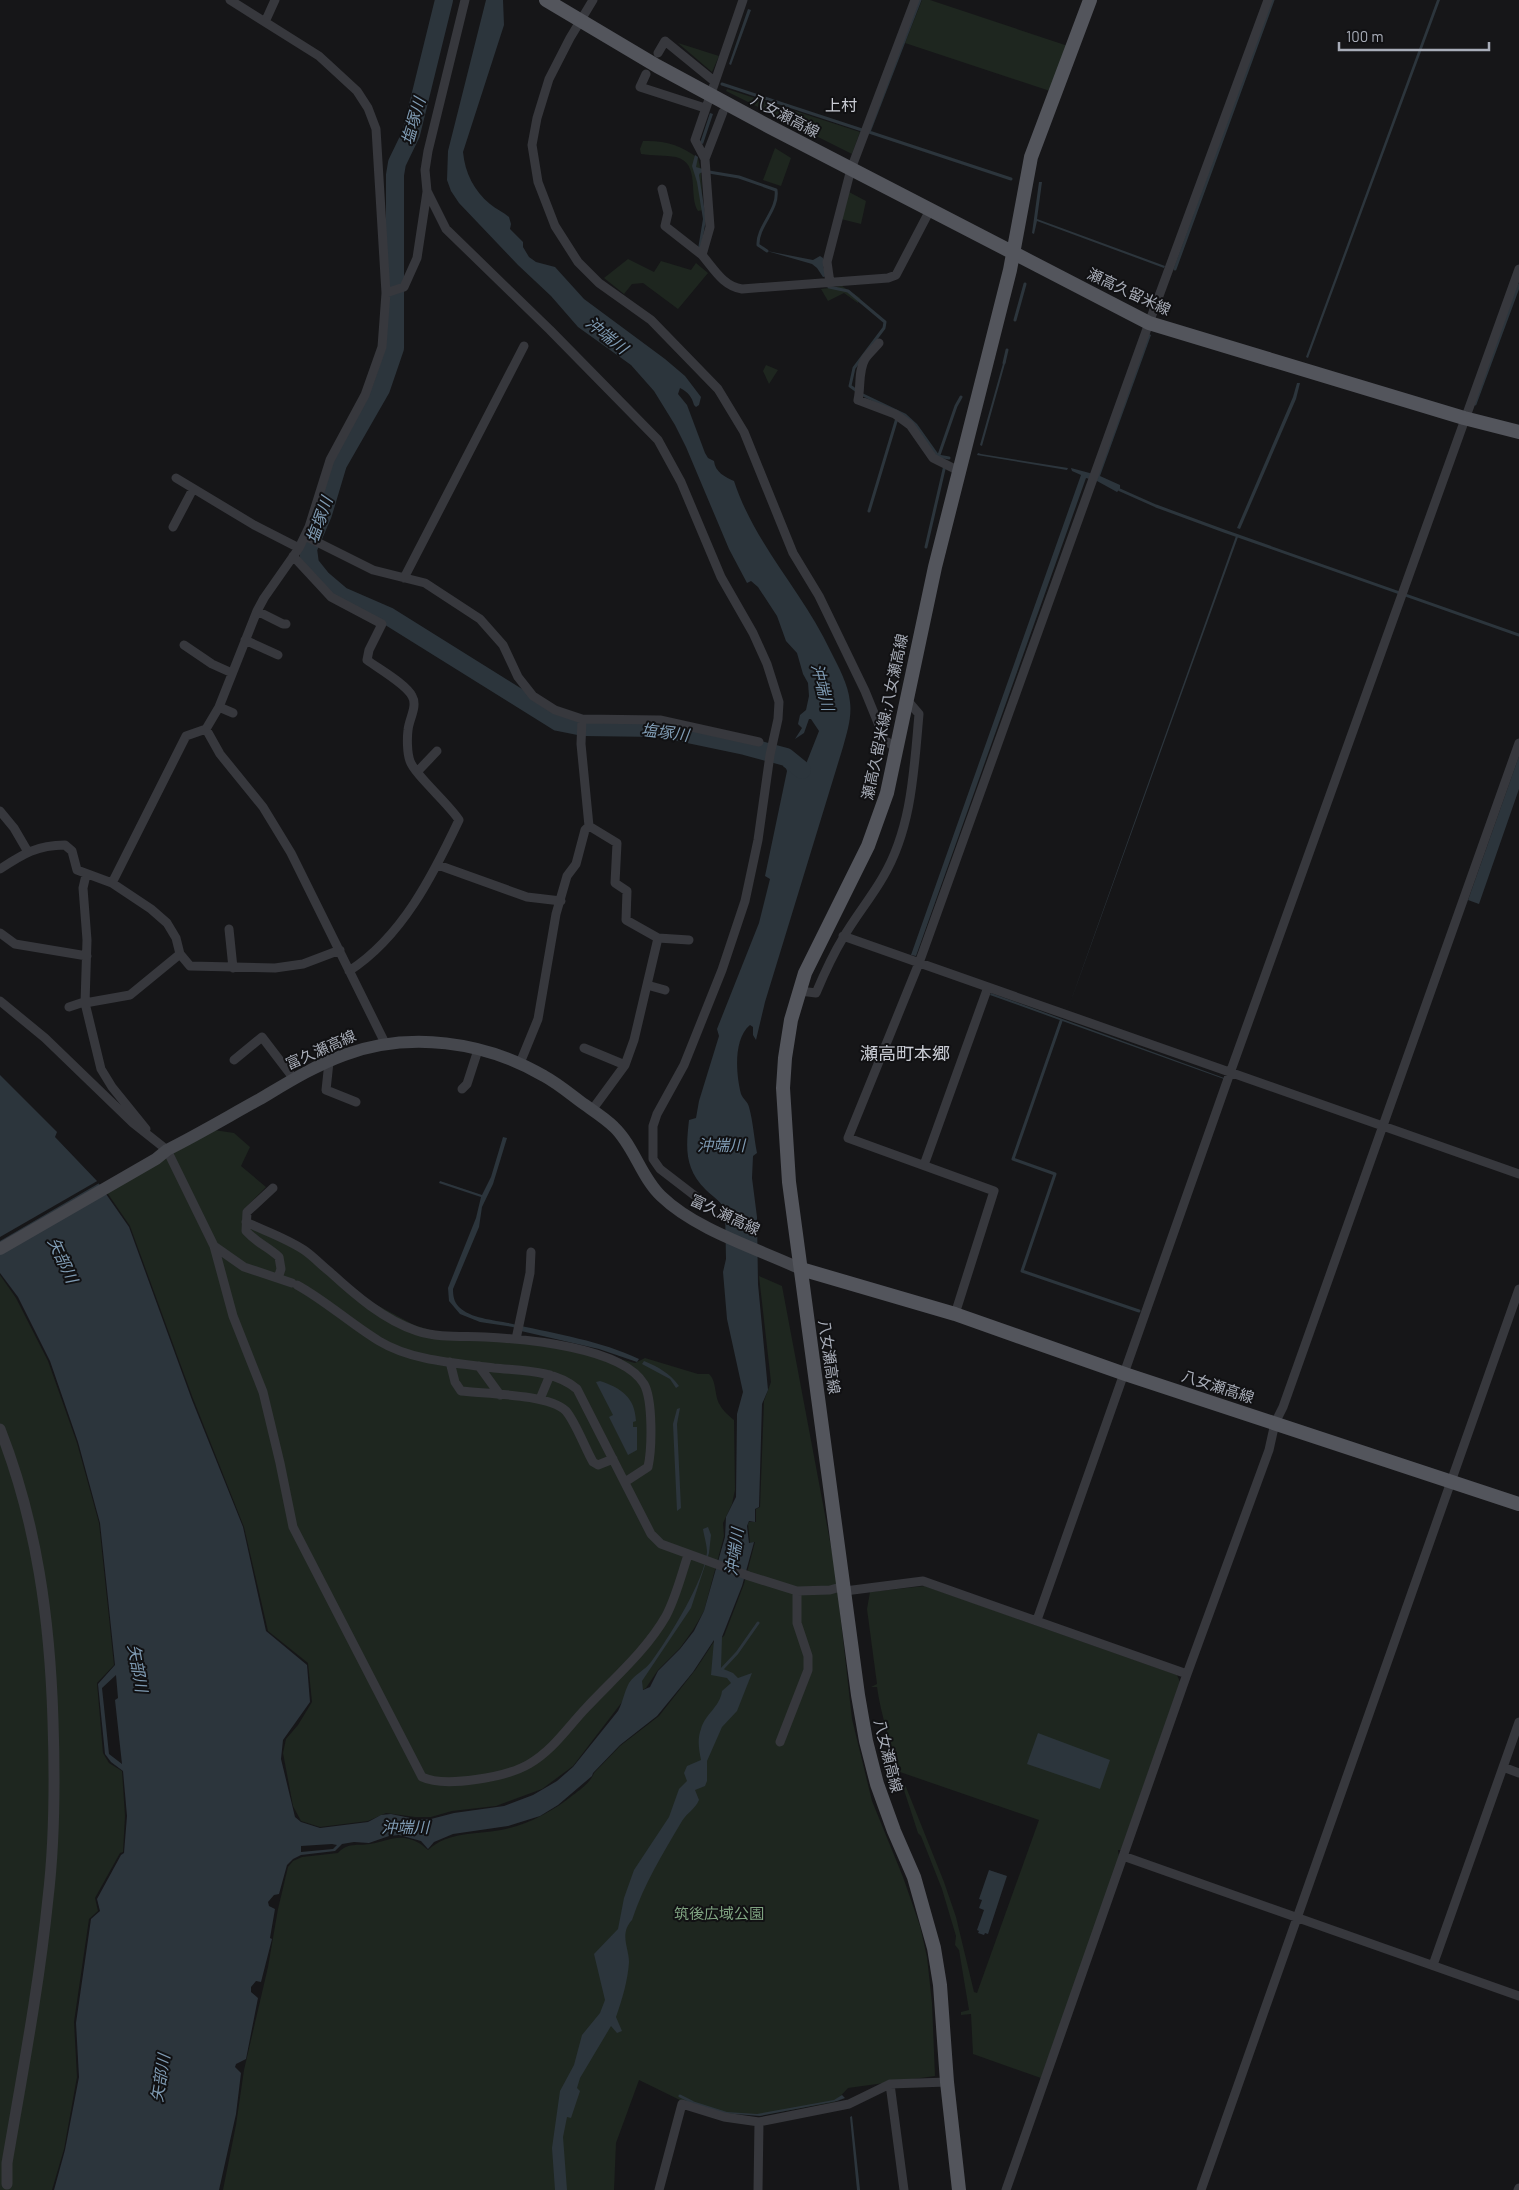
<svg xmlns="http://www.w3.org/2000/svg" width="1519" height="2190" font-family="Barlow,'Noto Sans JP',sans-serif">
<style>
.green{fill:#1e261f}
.water{fill:#2c353c;fill-rule:evenodd}
.pier{fill:#161618}
.lines{fill:none;stroke-linecap:round;stroke-linejoin:round}
.stream{stroke:#2c353c;stroke-width:3}
.river{stroke:#2c353c;stroke-width:18}
.minor{stroke:#37383d;stroke-width:9}
.tertiary{stroke:#37383d;stroke-width:11}
.secondary{stroke:#45474d;stroke-width:12}
.primary{stroke:#53555c;stroke-width:14}
.labels{text-anchor:middle;stroke-width:4;stroke-linejoin:round;paint-order:stroke}
.street-label{font-size:15px;fill:#a8adb8;stroke:#111113}
.park-label{font-size:15px;fill:#7fa381;stroke:#111113}
.neighbourhood-label{font-size:16px;fill:#c9ccd4;stroke:#111113}
.water-label{font-size:16px;font-style:italic;fill:#7f9bb3;stroke:#111113}
.quarter-label{font-size:18px;fill:#c9ccd4;stroke:#111113}
</style>
<rect width="100%" height="100%" fill="#161618"/>
<path class="green" d="M922,0H930L1068,46L1050,91L905,43Z
M678,43L719,56L712,72Z
M727,89L860,132L852,154L726,91Z
M643,141C664,140 681,145 698,158L701,171L703,210L698,211C688,196 701,163 676,157C665,155 653,156 641,154L640,149Z
M775,148L791,158L781,186L763,180Z
M849,192L866,201L861,224L841,219Z
M628,259L654,272L661,261L691,270L696,263L708,273L678,309L643,283L632,284L624,294L604,278Z
M842,286L860,298L858,303L844,293L828,301L821,289Z
M766,365L778,370L769,384L763,371Z
M214,1130L234,1133L250,1147L241,1166L266,1187L243,1210L250,1219L302,1245L362,1297L414,1325L437,1332L597,1353L635,1363L645,1358L698,1374H709C717,1381 714,1396 720,1405C723,1411 729,1416 734,1420L735,1490L732,1504L723,1523L724,1536L704,1611L693,1630L680,1648L658,1670L646,1688L622,1702L573,1766L542,1789L496,1806L452,1811L431,1817H415L386,1813L368,1821L320,1827L301,1821L293,1806L283,1753L286,1739L298,1725L312,1702L308,1663L268,1631L244,1527L192,1396L130,1226L106,1191Z
M0,1275L16,1298L48,1361L77,1443L99,1523L114,1665L97,1683L103,1753L109,1763L122,1771L125,1816L123,1852L120,1853L95,1898L98,1911L89,1919L74,2022L77,2077L64,2149L52,2190H0Z
M759,1276L782,1286L835,1568L852,1719L872,1801L903,1877L920,1926L927,1957L932,2003L935,2076L848,2088L835,2102L763,2115L722,2113L684,2102L639,2080L616,2143L614,2190H223L236,2125L244,2070L268,1967L278,1909L288,1867L293,1861L302,1857L338,1853C348,1842 357,1846 370,1844C388,1841 400,1832 419,1843C423,1845 425,1848 428,1850C449,1831 475,1835 501,1830C527,1825 552,1812 573,1795C580,1790 591,1782 594,1773L620,1746L659,1716L696,1669L713,1643L724,1636L744,1584L755,1542L750,1543L748,1524L749,1522H756V1509L760,1507L764,1401L771,1382Z
M925,1586L1177,1675L1180,1682L1121,1850H1118L1119,1858L1041,2078L973,2054L971,2014L961,2015V2012L969,2010L959,1950L955,1945L956,1936L942,1889L921,1836L918,1833L903,1787L905,1785L906,1787L944,1882L956,1917L974,1992L977,1993L1039,1820L900,1772L894,1775L898,1771C891,1743 881,1716 877,1687H871L877,1684L867,1609L870,1592Z"/>
<path class="water" d="M486,0H503L504,25L463,152C465,173 474,191 490,204C496,209 503,212 509,217L511,224L510,229L523,242V247L529,257L536,262L555,267L584,299L665,359L685,376L701,397L699,405L696,407L694,405C692,397 688,392 680,388L678,394L687,405L705,453L708,458L714,461C715,472 725,477 734,481C755,545 803,592 831,652C839,668 848,684 850,702C852,717 847,733 843,747L765,1002L756,1040L753,1035V1027L750,1025C733,1039 736,1075 741,1094C743,1099 748,1102 749,1107C753,1121 754,1138 757,1153L753,1156L752,1178L757,1217L758,1284L768,1390L762,1404L759,1507L755,1509V1522L749,1521L747,1526L749,1543L754,1542L742,1586L722,1637L721,1668L733,1673L738,1678L752,1673L737,1711L722,1727L707,1761V1781L705,1786L695,1790L699,1800C695,1809 687,1813 682,1821C663,1853 644,1884 632,1920C619,1934 629,1948 629,1962C628,1980 622,2000 616,2017L622,2031L617,2033L611,2026L580,2078L577,2088L580,2091L571,2118L567,2117L563,2137L567,2190H555L552,2148L560,2091L574,2065L582,2035L600,2013L605,2000L594,1954L618,1929L624,1898L634,1870L669,1817L679,1789L687,1781L684,1773L687,1766L701,1760C699,1750 697,1739 701,1729C705,1714 720,1707 722,1691L731,1683L727,1678L711,1675L714,1640L693,1672L657,1716L620,1745L593,1773L592,1776L558,1805L540,1816L508,1826L453,1834L434,1842L428,1849L421,1841L399,1835L389,1836L369,1843L354,1842L342,1844L335,1851L301,1855L293,1859L287,1865L279,1894L274,1895L268,1902L269,1906L275,1909L270,1938L272,1939L261,1982L256,1981L251,1987V1992L258,1998L246,2059L236,2064L235,2067L241,2073L236,2114L219,2190H54L65,2150L79,2077L76,2023L91,1919L100,1911L97,1899L121,1855L124,1853L127,1816L123,1771L111,1762L105,1754L98,1684L115,1665L100,1523L78,1442L50,1361L18,1297L0,1273V1075L57,1132L55,1137L97,1181L129,1227L192,1400L243,1527L266,1631L307,1665L310,1702L283,1740L281,1759L295,1817L301,1822L320,1828L368,1822L381,1815L391,1814L415,1819H431L454,1813L504,1806L533,1795L557,1781L573,1767L618,1711C623,1702 624,1692 629,1683C635,1674 645,1670 651,1662C668,1639 705,1580 707,1552C707,1545 704,1536 703,1529L708,1527L711,1535L709,1553L691,1608L642,1681L643,1690L650,1687L658,1671L680,1649L694,1631L704,1611L725,1537L726,1517L736,1497L737,1414L743,1392L727,1319L723,1272L726,1259L725,1210C721,1201 713,1197 706,1190C684,1168 686,1148 689,1120L696,1118L699,1101L719,1036L717,1029L759,923L770,879L765,876L787,771L783,760L785,751L799,762L806,764L819,731L811,719H809L804,733L795,739L802,728L798,724L800,715L806,710L809,696L808,683L803,674L797,653L786,641L777,616L758,587L751,581L747,583L729,549L686,447L675,425L654,391L631,365L578,327L551,296L518,265L459,203L451,191L447,180L448,151ZM116,1675L118,1698L115,1700L122,1764L109,1754L102,1688ZM332,1844L337,1845L333,1849L301,1852V1846Z
M1437,0H1440L1308,358L1306,357Z
M748,9L751,10L731,65L729,64Z
M710,113L713,114L703,144L700,143Z
M695,155L698,157L696,167L709,171L700,173L699,175L706,219L701,249H698L703,219L697,182L692,166Z
M1039,182H1042L1037,219L1165,266L1164,268L1037,221L1034,234L1032,233Z
M767,251L813,260L820,256L823,258V267L828,276L823,277L817,268L812,264Z
M1149,334L1151,335L1100,476L1120,485V489L1117,492L1097,481L1086,478L916,956L911,955L1081,475L1072,471L1071,468L1097,475Z
M1004,360H1006L982,446L980,445Z
M1297,383H1300L1296,399L1240,529L1237,528L1293,397Z
M978,453L981,454L1068,468L1067,470L977,455Z
M1236,536L1238,537L1068,1009Z
M1519,756V789L1479,904L1468,900Z
M991,993L1224,1078V1079L990,995Z
M503,1137L507,1138L493,1184L482,1207L479,1227L453,1289C453,1296 454,1302 459,1307C472,1320 499,1320 517,1325C557,1334 601,1341 639,1359L637,1362L599,1349L521,1331L513,1327L480,1322L460,1314L449,1301L448,1288L476,1218L481,1197L439,1183L440,1181L482,1195L491,1177Z
M644,1361C658,1367 670,1373 679,1386L676,1388L670,1379L642,1364Z
M600,1381C621,1388 635,1397 636,1421L633,1422V1427H637V1450L628,1455L609,1417L613,1415L596,1382Z
M680,1408L677,1424L681,1508L677,1511L673,1424L677,1409Z
M1038,1733L1110,1760L1100,1789L1027,1764Z
M989,1870L1007,1876L988,1934L985,1933L984,1935L978,1933L979,1931L977,1930L984,1910L979,1908L982,1900L979,1899Z
M842,2095L845,2098L837,2101L760,2116L722,2113L688,2102L689,2100L727,2112L757,2114L834,2100Z
M852,2116L860,2190H857L850,2117Z"/>
<path class="pier" d="M99,1180L101,1182L0,1241V1237Z"/>
<g class="lines">
<path class="stream" d="M443,0V2
M920,0L869,132L1011,179
M722,84L862,130
M709,172L739,177L776,190C779,210 757,226 758,245L767,251
M1175,269L1273,0
M829,287L848,291L885,322L884,328L854,368L850,386L857,391
M1015,320L1025,284
M1004,363L1007,350
M863,395L905,415L916,425L938,456L949,458
M1475,404L1519,285
M939,455L956,406L961,397
M1120,490L1156,506L1224,531L1519,635
M869,511L897,418
M926,547L945,465
M1061,1021L1013,1159L1055,1174L1022,1271L1139,1311
M722,1669L737,1653L758,1623
M680,2096L692,2102"/>
<path class="river" d="M444,0L411,134L397,163L395,175V348L381,389L338,464L323,514L308,549L310,564L322,579L342,596L388,616L558,722L583,727L659,728L745,746L786,757L802,770"/>
<path class="minor" d="M465,0L428,151L425,170L427,191L446,229L550,330L658,440L681,482L721,577L753,633L767,664L779,702L778,719L770,755L758,840L745,901L722,970L684,1065L657,1114L653,1126V1159L660,1169L699,1199
M593,0L570,38L549,79L537,118L532,145L538,182L555,226L578,262L599,283L651,320L718,389L744,432L793,553L819,596L865,691L885,740L897,749
M743,0L695,140L705,159L710,227L702,255C714,269 723,286 742,289L888,278L896,275L930,210
M265,22L275,0
M658,53L665,41L714,81
M646,74L640,87L705,108
M705,159L723,112
M662,189L668,213L665,226L702,255
M830,283L827,262L851,169L915,0
M386,293L404,287L417,258L427,192
M879,343C875,348 869,353 865,359C858,371 861,387 858,400L895,414L910,425L933,458L959,471
M176,478L254,525L299,548
M173,527L193,489
M305,536L373,570L425,583L480,619L503,645L518,677L533,696L555,710L582,719L660,720L759,742
M293,556L331,597L382,624L369,650L367,660C379,669 406,684 412,696C418,706 409,719 408,730C407,738 407,753 410,761C414,774 449,804 459,820C433,875 402,937 349,971
M404,578L524,346
M257,611L283,624H286
M245,640L278,655
M184,645L212,664L232,673
M219,707L233,713
M206,729L220,754L263,807L291,853L385,1043
M418,771L437,751
M0,811L14,828L28,852
M589,826L617,843L615,883L627,891L626,920L658,938L689,940
M438,865L527,897L561,901
M0,869C23,854 37,845 65,845L72,851L77,870L112,883L151,909L167,923L176,938L180,954L190,966L275,968L303,964L340,950
M86,875L83,888L87,940L85,1003L101,1069L112,1087L146,1129
M112,883L186,736L206,729L219,707L257,611L264,598L299,548L309,527L330,460L365,395L382,347L386,293L376,129L368,108L357,91L319,56L230,0
M229,929L233,968
M0,933L15,944L87,956
M843,936L1519,1174
M647,985L665,990
M800,991L816,993C824,974 832,956 843,938C855,917 871,898 883,877C912,828 914,769 919,714L907,700
M0,1001L45,1038L133,1123L167,1150L214,1246L233,1316L263,1392L280,1463L293,1527L422,1777C445,1788 507,1777 529,1764C553,1750 567,1728 586,1708C613,1679 646,1651 666,1616C676,1597 681,1576 688,1555
M85,1003L130,995L180,954
M69,1007L84,1002
M584,1048L625,1065
M234,1060L262,1037L294,1079
M329,1062L326,1090L356,1102
M520,1063L538,1019L556,914L567,876L576,864L585,830L589,826L581,744L582,719
M462,1089L467,1084L478,1050
M592,1110L625,1065L634,1040L658,938
M924,1165L988,987
M273,1188L247,1212L246,1231C258,1244 267,1246 279,1257L281,1269L278,1278
M246,1222C265,1231 286,1238 304,1250C313,1256 321,1265 330,1272C355,1295 384,1320 417,1331C438,1338 463,1336 485,1337C525,1339 622,1347 644,1384C653,1400 652,1449 648,1467L625,1482
M214,1246L244,1267L292,1283
M297,1285C326,1301 351,1324 379,1341C412,1361 456,1363 494,1368C522,1371 555,1370 577,1389L651,1534L661,1544L749,1576L797,1591L830,1590L844,1586
M955,1314L994,1191L848,1138L919,963L1149,323L1268,0
M516,1339L530,1273L531,1252
M450,1362L455,1382L461,1391C486,1394 549,1394 566,1411C576,1423 585,1448 593,1462L598,1465L613,1459
M479,1366L500,1395
M540,1399L550,1375
M845,1591L923,1581L1187,1674
M1037,1620L1230,1073L1519,269
M780,1742L808,1670V1656L797,1623V1591
M1503,1767L1519,1773
M1123,1856L1519,1996
M1433,1965L1519,1722
M890,2084L904,2190
M659,2190L682,2104L724,2117L759,2122L849,2104L890,2084L947,2082
M758,2190L759,2122
M1006,2190L1187,1674L1269,1450L1275,1423L1283,1407L1519,743
M1201,2190L1519,1289
M1518,2190L1519,2188"/>
<path class="tertiary" d="M0,1429C37,1523 50,1621 53,1721C55,1780 55,1839 48,1898C39,1987 22,2075 7,2163V2184"/>
<path class="secondary" d="M0,1249L156,1159L167,1150C199,1134 229,1116 260,1099C287,1083 314,1066 344,1055C409,1031 484,1041 544,1076C557,1083 569,1093 581,1102C592,1110 605,1118 614,1127C634,1146 641,1177 661,1196C696,1230 756,1248 801,1269"/>
<path class="primary" d="M546,0L657,66L770,127L1149,323L1464,418L1519,432
M801,1269L955,1314L1125,1374L1519,1504
M959,2190L947,2082L940,1985L934,1948L914,1877L894,1831L877,1784L866,1741L858,1695L789,1182L783,1088L785,1058L791,1020L805,973L868,846L887,793L935,567L1010,270L1031,157L1090,0"/>
</g>
<g class="labels">
<g class="street-label">
<text transform="translate(785 116) rotate(28)" y="5">八女瀬高線</text>
<text transform="translate(1129 292) rotate(25)" y="5">瀬高久留米線</text>
<text transform="translate(885 717) rotate(-78)" y="5">瀬高久留米線;八女瀬高線</text>
<text transform="translate(321 1050) rotate(-24)" y="5">富久瀬高線</text>
<text transform="translate(725 1215) rotate(25)" y="5">富久瀬高線</text>
<text transform="translate(829 1357) rotate(82)" y="5">八女瀬高線</text>
<text transform="translate(1218 1387) rotate(18)" y="5">八女瀬高線</text>
<text transform="translate(888 1756) rotate(76)" y="5">八女瀬高線</text>
</g>
<g class="park-label">
<text x="719" y="1919">筑後広域公園</text>
</g>
<g class="neighbourhood-label">
<text x="841" y="111">上村</text>
</g>
<g class="water-label">
<text transform="translate(413 121) rotate(-74)" y="6">塩塚川</text>
<text transform="translate(607 335) rotate(39)" y="6">沖端川</text>
<text transform="translate(319 520) rotate(-70)" y="6">塩塚川</text>
<text transform="translate(823 687) rotate(76)" y="6">沖端川</text>
<text transform="translate(665 732) rotate(7)" y="6">塩塚川</text>
<text x="721" y="1151">沖端川</text>
<text transform="translate(63 1260) rotate(65)" y="6">矢部川</text>
<text transform="translate(734 1552) rotate(-82)" y="6">沖端川</text>
<text transform="translate(138 1668) rotate(80)" y="6">矢部川</text>
<text x="405" y="1833">沖端川</text>
<text transform="translate(160 2078) rotate(-81)" y="6">矢部川</text>
</g>
<g class="quarter-label">
<text x="905" y="1060">瀬高町本郷</text>
</g>
</g>
<path d="M1339 42v8h150v-8" fill="none" stroke="#a8adb8" stroke-width="2.5"/>
<text x="1346" y="42" font-size="15" fill="#a8adb8" stroke="#111113" stroke-width="4" paint-order="stroke">100 m</text>
</svg>
